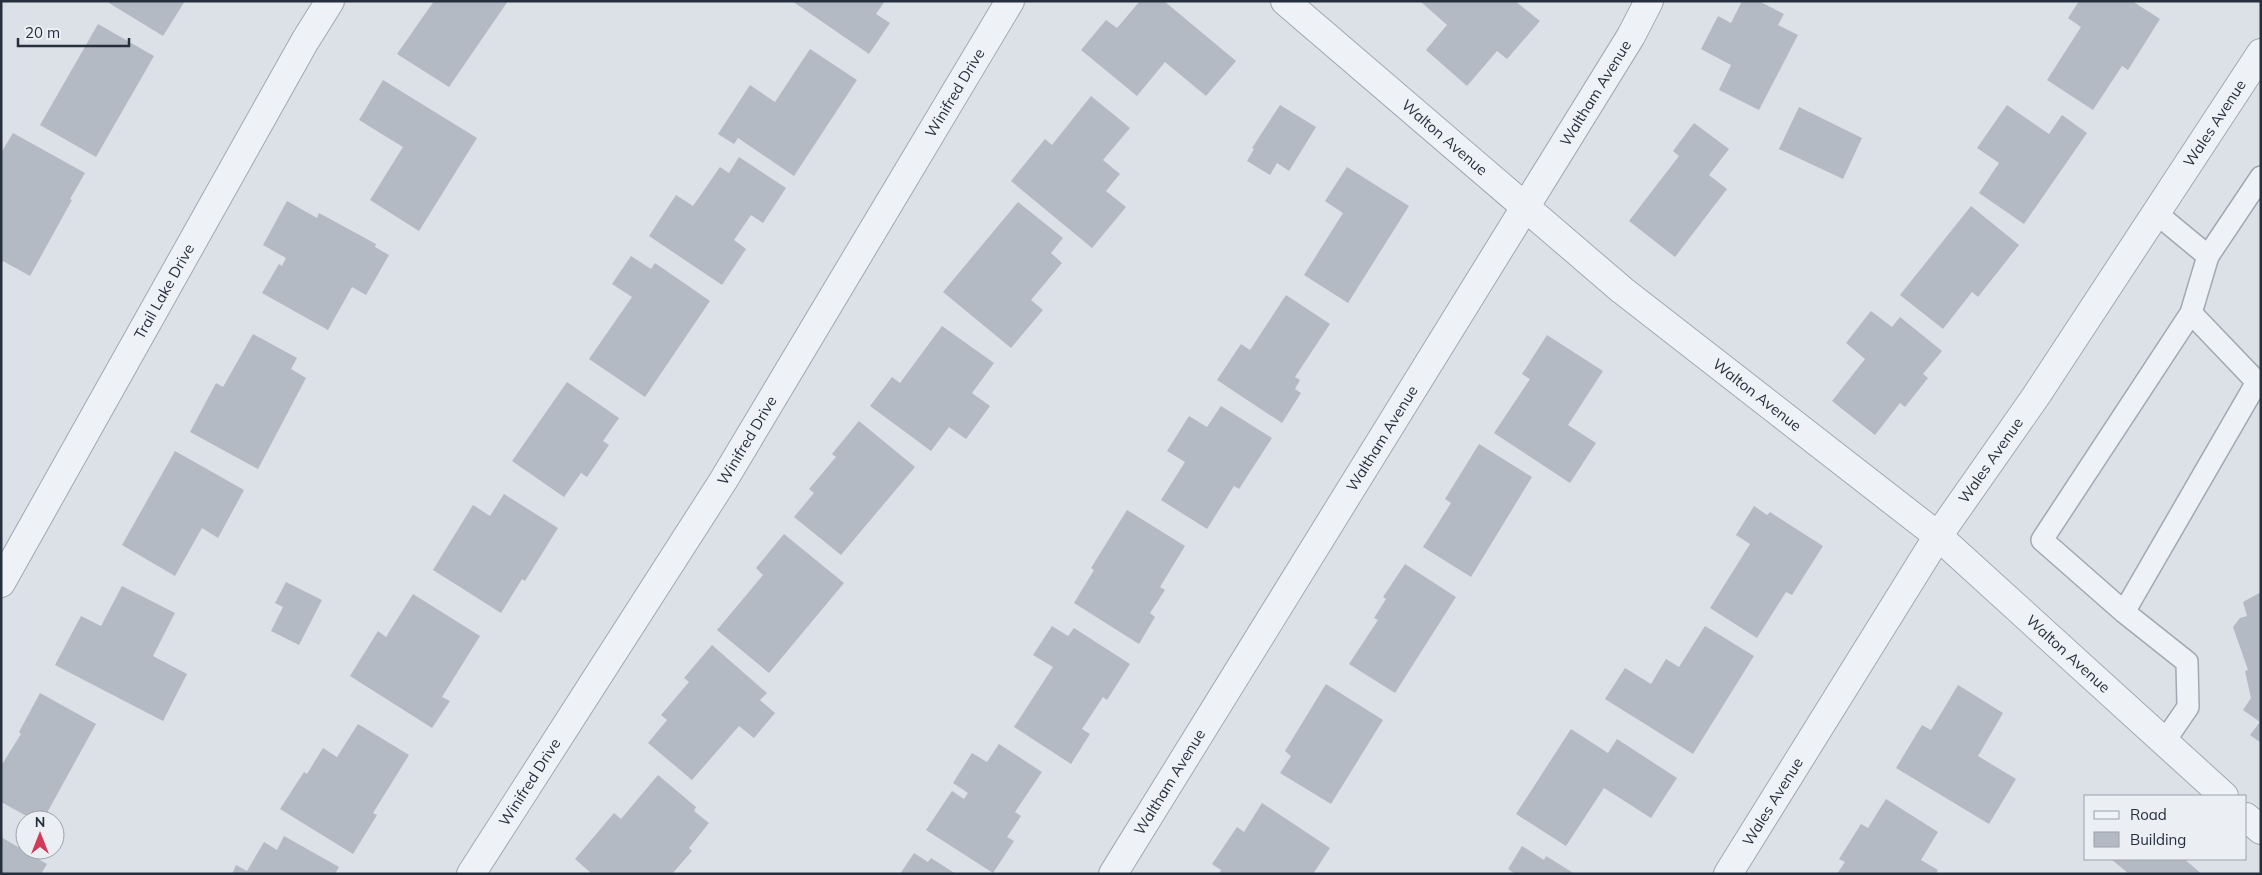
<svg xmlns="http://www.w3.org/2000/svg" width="2262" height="875" font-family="Mulish,sans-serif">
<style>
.building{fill:#b3bac4}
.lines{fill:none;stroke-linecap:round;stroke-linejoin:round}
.service-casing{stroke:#a1a8b1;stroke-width:24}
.minor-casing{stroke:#a1a8b1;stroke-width:30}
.tertiary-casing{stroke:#a1a8b1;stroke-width:30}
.service{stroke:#eef1f5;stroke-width:21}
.minor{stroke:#eef1f5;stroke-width:28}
.tertiary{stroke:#eef1f5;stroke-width:28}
.labels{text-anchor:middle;stroke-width:4;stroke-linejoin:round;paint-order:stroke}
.street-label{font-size:15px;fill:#252f3d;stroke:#ebeff4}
</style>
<rect width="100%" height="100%" fill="#dce1e7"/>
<path class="building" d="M110,1H185L163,36L109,3Z
M434,1H508L449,87L397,54Z
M792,1H885L876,14L890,23L869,54Z
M1140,1H1164L1236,61L1206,96L1165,62L1137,96L1081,50L1106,20L1117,28Z
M1420,1H1515L1540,21L1507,59L1497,51L1467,86L1426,50L1447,25Z
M1742,1H1759L1784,14L1778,25L1798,35L1759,110L1719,90L1731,65L1701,49L1718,16L1731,23Z
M2079,1H2132L2160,19L2128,70L2122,66L2093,110L2047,80L2081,27L2068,18Z
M98,24L154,56L96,157L40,125Z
M810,49L857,80L794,176L738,138L734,144L718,134L750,85L775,102Z
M383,80L477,138L419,231L370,200L403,147L359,120Z
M1091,96L1130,128L1103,160L1120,174L1106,191L1126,207L1092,248L1011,181L1045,139L1052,145Z
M1280,105L1316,127L1289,171L1277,163L1270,175L1247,161L1254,149L1252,148Z
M2007,105L2049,134L2062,115L2087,133L2024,224L1979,193L1999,163L1977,148Z
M1799,107L1862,138L1843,179L1779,149Z
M1694,123L1729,149L1709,175L1727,189L1675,257L1629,221L1679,156L1673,151Z
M13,133L85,173L70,199L72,200L30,276L1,260V153Z
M739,157L786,188L763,223L751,215L734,240L746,249L722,285L649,236L676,195L693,206L720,167L729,173Z
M1347,167L1409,206L1348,303L1304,275L1343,213L1325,201Z
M287,201L317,218L319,213L376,244L375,247L389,255L366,295L352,287L328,330L262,293L279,264L282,266L286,258L263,245Z
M1018,202L1063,238L1051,253L1062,263L1031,300L1043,310L1011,348L943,292Z
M1971,206L2019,245L1978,297L1972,292L1943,329L1900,295Z
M631,256L651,269L655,263L710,301L645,397L589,359L632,297L612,284Z
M1286,295L1330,324L1295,377L1300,380L1295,389L1301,393L1282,423L1217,380L1241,344L1250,350Z
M1871,311L1892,327L1900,317L1942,351L1923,374L1928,378L1905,407L1900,403L1875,435L1832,401L1865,359L1846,343Z
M942,326L994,363L972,393L990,406L966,439L949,427L931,451L870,406L892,377L900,383Z
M253,334L297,358L291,369L306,378L258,469L190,432L216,383L223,387Z
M1547,335L1603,371L1568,425L1596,443L1570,483L1494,433L1530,379L1522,374Z
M567,382L619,418L603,441L609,445L587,477L581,473L564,497L512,461Z
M1221,406L1272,438L1239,489L1234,486L1207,529L1161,500L1185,462L1167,451L1189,416L1207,427Z
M859,421L915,467L841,555L794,517L814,493L809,489L836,457L832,454Z
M1479,444L1532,477L1471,577L1423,547L1451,503L1445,499Z
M175,451L244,490L218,538L202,528L175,576L122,545Z
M504,494L558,528L525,581L522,579L501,613L433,570L473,505L490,516Z
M1754,506L1767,515L1770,512L1823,546L1792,595L1786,592L1757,638L1710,608L1750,544L1736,535Z
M1127,510L1185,546L1160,587L1165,590L1150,613L1155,617L1139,644L1074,603L1094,570L1091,568Z
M784,534L844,583L769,673L717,630L763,575L756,568Z
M1405,564L1456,597L1395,693L1349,664L1378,620L1374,618L1386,599L1383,597Z
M286,582L322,600L299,645L271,631L283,607L275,603Z
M122,586L175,613L153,656L187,674L163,721L55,665L81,616L101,626Z
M2261,592V743L2250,735L2260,722L2243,710L2251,698L2245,671L2248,670L2233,627L2240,618L2247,616L2243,602Z
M413,594L480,636L442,697L450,701L432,728L350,676L378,631L386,637Z
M1052,626L1068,636L1074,628L1130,664L1107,700L1103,697L1082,729L1090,734L1071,764L1014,727L1053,667L1033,655Z
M1705,626L1754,656L1693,754L1605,699L1625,668L1651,684L1666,659L1679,667Z
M712,645L767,693L760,700L775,713L754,738L739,726L692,780L648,743L667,720L661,715L689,682L684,678Z
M1326,684L1383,720L1331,804L1280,773L1291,756L1285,751Z
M1958,685L2003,713L1978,756L2016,779L1989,824L1896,768L1922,725L1931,730Z
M40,693L96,724L43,820H34L1,802V766L21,734L19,732Z
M358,724L409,755L373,813L377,815L353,854L280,809L304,772L307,774L323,748L337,757Z
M1571,729L1608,753L1617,739L1677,778L1651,818L1604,788L1566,846L1516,814Z
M999,744L1042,772L1015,812L1021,816L1007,837L1014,841L993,873L926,830L952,791L964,799L968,793L953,783L972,753L987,762Z
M658,775L696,807L694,811L709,823L689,848L692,851L672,874H592L575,859L614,813L621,819Z
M1886,799L1938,832L1921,860L1938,870L1936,874H1837L1845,862L1839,859L1861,824L1868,828Z
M1262,803L1330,848L1313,874H1219L1221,870L1212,864L1237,827L1244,832Z
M284,836L339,867L335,874H232L236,865L247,871L264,842L277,850Z
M1,837L47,864L41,874H1Z
M1522,846L1544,860L1546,856L1575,874H1515L1508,869Z
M914,853L928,862L931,858L956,874H900Z
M2111,859H2184L2202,874H2129Z"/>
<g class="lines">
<g class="service-casing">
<path id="service" d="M2156,213L2208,256L2261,177
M2124,612L2257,382L2191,313
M2164,742L2188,707L2187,662L2124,612L2042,540L2191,313L2208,256"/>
</g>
<g class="minor-casing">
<g id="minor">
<path id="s1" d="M471,874L723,481L1010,1"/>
<path id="s2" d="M1113,874L1631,36L1649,1"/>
<path id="s3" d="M1728,874L1938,536L2036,396L2261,53"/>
</g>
</g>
<g class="tertiary-casing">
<g id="tertiary">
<path id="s4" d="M1285,1L1622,290L1938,536L2224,796"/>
<path id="s5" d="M1,583L305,41L330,1"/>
<path d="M2246,817L2261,830"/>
</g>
</g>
<use href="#service" class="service"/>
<use href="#minor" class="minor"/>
<use href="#tertiary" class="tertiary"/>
</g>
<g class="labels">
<g class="street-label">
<text dy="5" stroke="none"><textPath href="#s1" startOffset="919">Winifred Drive</textPath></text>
<text dy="5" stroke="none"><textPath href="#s2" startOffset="918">Waltham Avenue</textPath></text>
<text dy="5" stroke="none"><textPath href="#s3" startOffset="895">Wales Avenue</textPath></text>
<text dy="5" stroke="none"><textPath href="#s4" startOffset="210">Walton Avenue</textPath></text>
<text dy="5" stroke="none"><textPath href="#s5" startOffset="334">Trail Lake Drive</textPath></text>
<text dy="5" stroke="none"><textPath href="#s4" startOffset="615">Walton Avenue</textPath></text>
<text dy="5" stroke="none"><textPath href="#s2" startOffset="512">Waltham Avenue</textPath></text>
<text dy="5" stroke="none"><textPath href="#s1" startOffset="514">Winifred Drive</textPath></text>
<text dy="5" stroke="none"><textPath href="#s3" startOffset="490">Wales Avenue</textPath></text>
<text dy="5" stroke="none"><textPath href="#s4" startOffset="1020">Walton Avenue</textPath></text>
<text dy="5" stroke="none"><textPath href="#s1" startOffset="109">Winifred Drive</textPath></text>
<text dy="5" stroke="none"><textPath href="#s2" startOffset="108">Waltham Avenue</textPath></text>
<text dy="5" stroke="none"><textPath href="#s3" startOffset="85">Wales Avenue</textPath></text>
</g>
</g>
<rect width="2262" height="875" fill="none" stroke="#252f3d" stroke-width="5"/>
<rect x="2084" y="795" width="162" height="65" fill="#ebeff4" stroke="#9ca2ab"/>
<rect x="2094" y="811" width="25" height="8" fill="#eef1f5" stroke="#9ca2ab"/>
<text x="2130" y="820" font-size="15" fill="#252f3d">Road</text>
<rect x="2094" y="832" width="25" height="15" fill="#b3bac4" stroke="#9ca2ab"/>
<text x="2130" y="845" font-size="15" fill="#252f3d">Building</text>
<g transform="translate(40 835)"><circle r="24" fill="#ebeff4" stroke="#9ca2ab"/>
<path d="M0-4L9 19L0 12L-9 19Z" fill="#d23a5a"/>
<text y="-8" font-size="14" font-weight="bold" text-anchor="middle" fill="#252f3d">N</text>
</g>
<path d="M18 38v8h111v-8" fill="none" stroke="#252f3d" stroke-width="2.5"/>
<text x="25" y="38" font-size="15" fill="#252f3d" stroke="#ebeff4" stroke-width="4" paint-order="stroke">20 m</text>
</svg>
